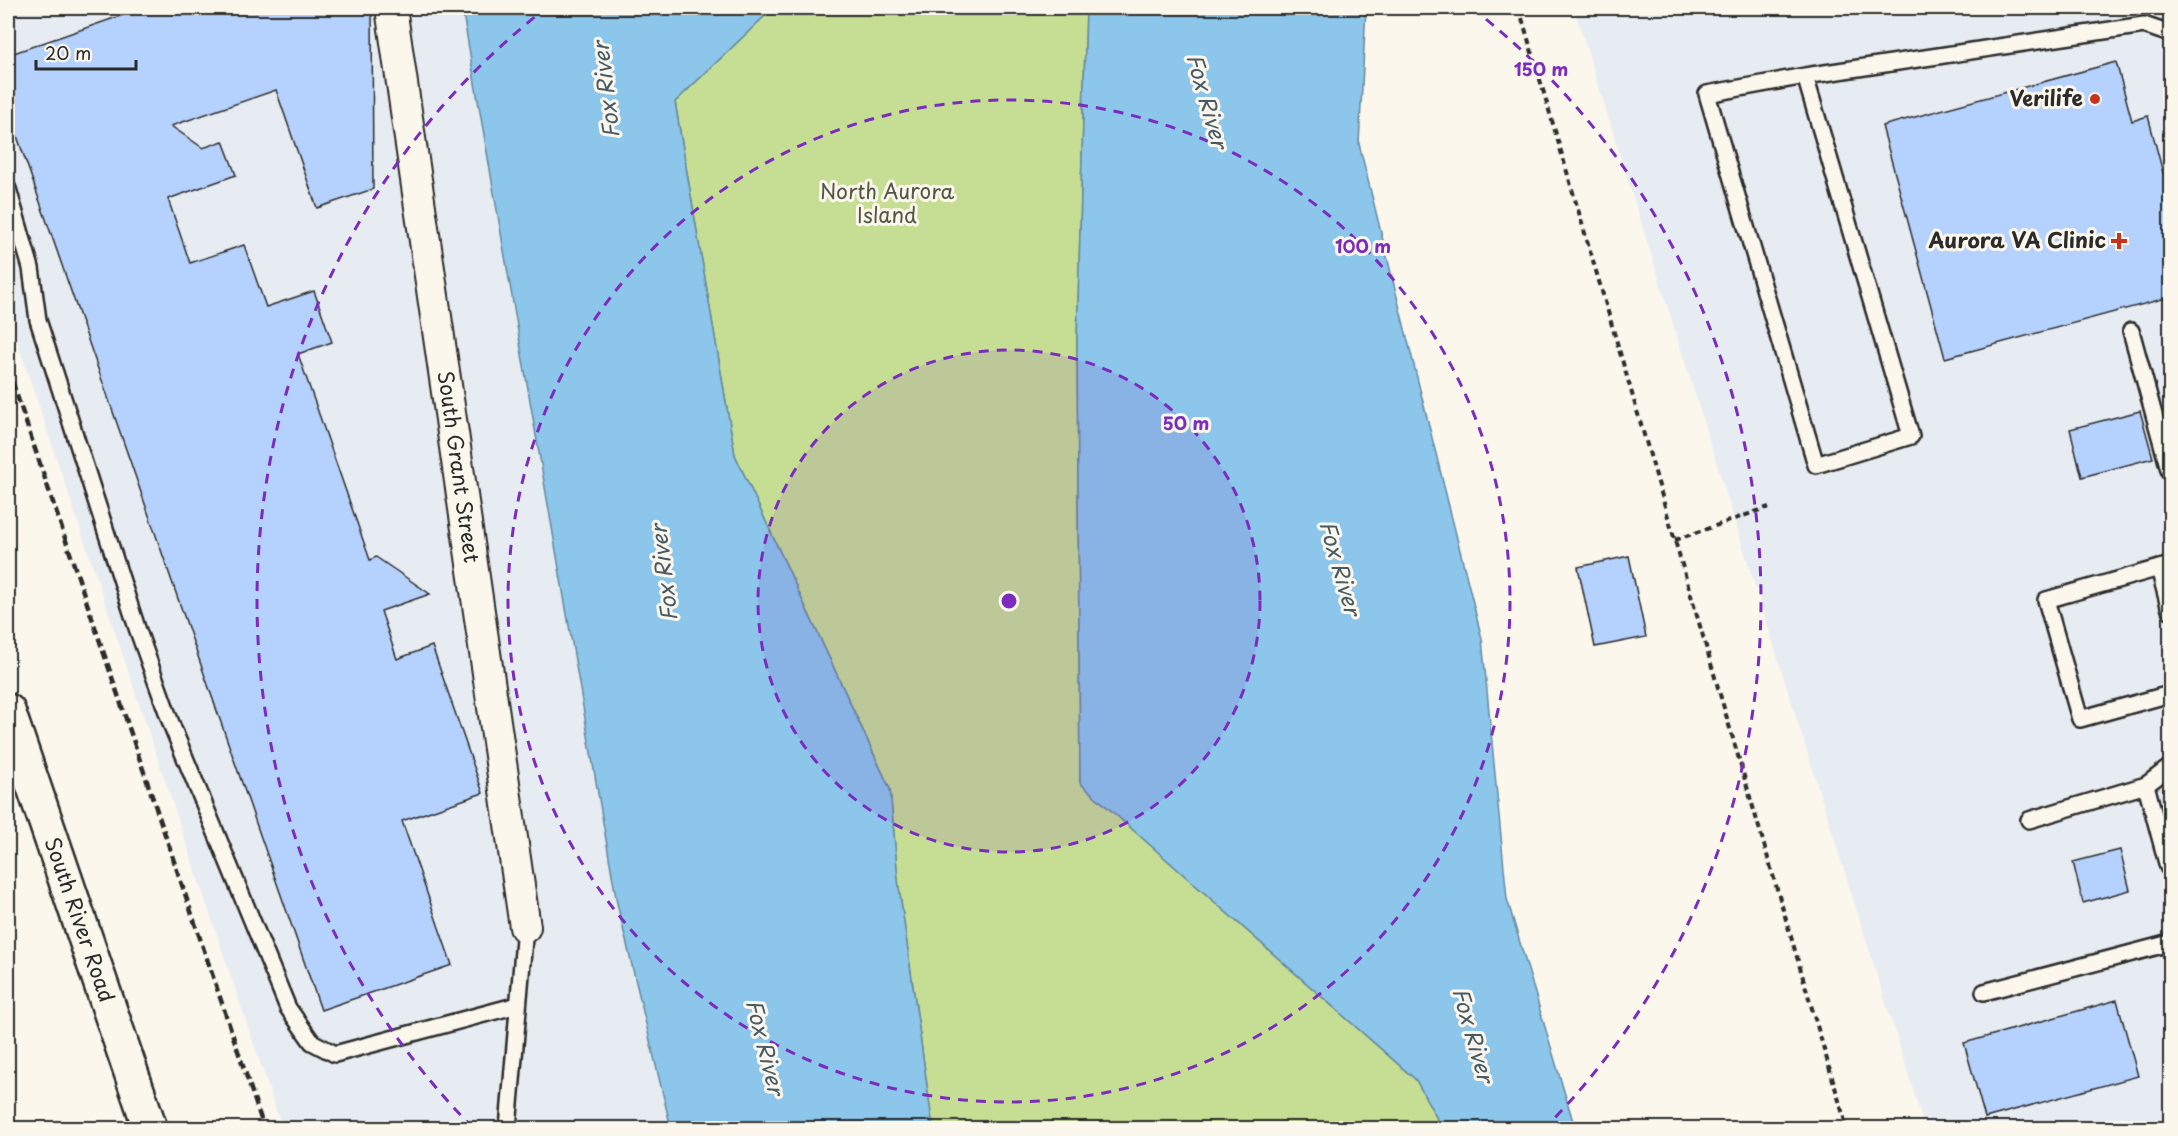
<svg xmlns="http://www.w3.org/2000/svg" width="2178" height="1136" font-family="'Playpen Sans',sans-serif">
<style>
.built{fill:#e6ecf1}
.green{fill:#c6de94;stroke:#788460;stroke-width:1.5}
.water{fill:#8cc6eb;stroke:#65889e;stroke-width:1.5}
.building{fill:#b5d1fe;stroke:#2b2b2b;stroke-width:1.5}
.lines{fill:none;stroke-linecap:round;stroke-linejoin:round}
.lane-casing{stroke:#2b2b2b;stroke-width:20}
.street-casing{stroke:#2b2b2b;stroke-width:34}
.secondary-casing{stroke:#2b2b2b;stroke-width:38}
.path{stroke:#2b2b2b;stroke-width:4;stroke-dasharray:6 4.5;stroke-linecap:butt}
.lane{stroke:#fbf7ec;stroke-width:15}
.street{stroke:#fbf7ec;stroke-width:30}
.secondary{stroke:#fbf7ec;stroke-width:33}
.rail{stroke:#2b2b2b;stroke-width:4.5;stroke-dasharray:9 4.5;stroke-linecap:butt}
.ring{fill:none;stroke:#7b2cbf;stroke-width:3;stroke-dasharray:10 8}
.poi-dot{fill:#c8321e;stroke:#fbf7ec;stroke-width:2}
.labels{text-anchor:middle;stroke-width:6;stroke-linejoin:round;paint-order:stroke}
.poi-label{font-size:21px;font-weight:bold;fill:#2b2b2b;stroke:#fbf7ec;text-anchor:end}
.park-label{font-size:21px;fill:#525845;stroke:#fbf7ec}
.street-label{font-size:21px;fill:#2b2b2b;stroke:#fbf7ec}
.water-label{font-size:22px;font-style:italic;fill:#485a65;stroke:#fbf7ec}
.centre{fill:#7b2cbf;stroke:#fbf7ec;stroke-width:3}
.ring-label{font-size:18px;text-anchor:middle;font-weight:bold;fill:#7b2cbf;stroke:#fbf7ec;stroke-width:6;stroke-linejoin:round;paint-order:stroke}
</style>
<rect width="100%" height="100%" fill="#fbf7ec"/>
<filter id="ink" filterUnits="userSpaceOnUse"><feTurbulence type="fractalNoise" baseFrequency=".0167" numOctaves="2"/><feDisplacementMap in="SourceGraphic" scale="12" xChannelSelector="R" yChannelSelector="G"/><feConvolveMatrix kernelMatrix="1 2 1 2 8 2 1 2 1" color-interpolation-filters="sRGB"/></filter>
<g filter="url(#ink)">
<path class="built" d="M8,8H462L617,903L671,1128H282L8,314Z
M1574,8H2170V1128H1925Z"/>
<path class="green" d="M773,8H1086L1077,342L1080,783L1416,1080L1442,1128H933L898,880L890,789L735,455L675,102Z"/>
<path class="water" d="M462,8H773L675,102L735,455L890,789L898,880L933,1128H671L617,903Z
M1086,8H1366L1359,144L1482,639L1507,899L1575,1128H1442L1416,1080L1080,783L1077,342Z"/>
<path class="building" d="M143,8H372L373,189L317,208L276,90L171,126L203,148L223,141L236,175L168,199L190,263L244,245L266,307L314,291L332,342L298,354L370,560L376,557L430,594L381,611L397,659L432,646L483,793L402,821L452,965L321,1010L8,110V55Z
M2116,62L2132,121L2148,116L2170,199V236L2164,238L2170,261V297L1945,358L1882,126Z
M2140,411L2153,458L2082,477L2070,429Z
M1629,556L1646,637L1595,647L1578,567Z
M2120,850L2130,890L2083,903L2073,862Z
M2117,1000L2138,1076L1985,1118L1964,1043Z"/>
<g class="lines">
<g class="lane-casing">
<path id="lane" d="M1805,76L1911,436L1816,465L1707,94L1805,76L2144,25L2170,34
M8,189L31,268L38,320L137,628L172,726L288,1008L312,1042L335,1054L518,1005
M2131,331L2170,473
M2170,565L2046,600L2080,719L2170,694
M2159,568L2170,610
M2146,785L2168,867L2170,866
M2029,820L2146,785L2170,767
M1984,992L2170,943
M508,1128L525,927"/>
</g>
<g class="street-casing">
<path id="street" d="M391,8L525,927"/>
</g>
<g class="secondary-casing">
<path id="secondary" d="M8,711L150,1128"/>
</g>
<path class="path" d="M1519,8L1847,1128
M1675,540L1769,507"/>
<use href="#lane" class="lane"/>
<use href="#street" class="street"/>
<use href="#secondary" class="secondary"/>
<path class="rail" d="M8,369L264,1128"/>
</g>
</g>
<circle cx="1009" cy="601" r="251" fill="#7b2cbf" fill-opacity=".12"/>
<g class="ring">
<circle cx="1009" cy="601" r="251"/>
<circle cx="1009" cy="601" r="501"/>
<path d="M473 1128A752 752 0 0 1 546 8M1472 8A752 752 0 0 1 1545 1128"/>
</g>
<g class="poi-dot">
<circle cx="2095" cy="99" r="6"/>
<path d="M2116 232h6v6h6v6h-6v6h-6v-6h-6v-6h6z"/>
</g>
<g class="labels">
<g class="poi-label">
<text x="2083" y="106">Verilife</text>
<text x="2106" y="248">Aurora VA Clinic</text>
</g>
<g class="park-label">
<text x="887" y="199">North Aurora<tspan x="887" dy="24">Island</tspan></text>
</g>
<g class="street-label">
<text transform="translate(458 467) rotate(82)" y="7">South Grant Street</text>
<text transform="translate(79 920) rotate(71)" y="7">South River Road</text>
</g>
<g class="water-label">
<text transform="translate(606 90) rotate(-97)" y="8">Fox River</text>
<text transform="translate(1207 101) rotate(74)" y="8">Fox River</text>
<text transform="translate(1340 568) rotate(74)" y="8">Fox River</text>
<text transform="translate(664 573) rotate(-97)" y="8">Fox River</text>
<text transform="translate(1473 1035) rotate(74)" y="8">Fox River</text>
<text transform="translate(765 1047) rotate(76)" y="8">Fox River</text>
</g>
</g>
<circle cx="1009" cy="601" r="9" class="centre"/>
<g class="ring-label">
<text x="1541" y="76">150 m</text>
<text x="1363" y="253">100 m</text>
<text x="1186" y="430">50 m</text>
</g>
<rect width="2178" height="1136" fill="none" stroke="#fbf7ec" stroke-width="30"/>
<rect x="15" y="15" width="2148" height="1106" fill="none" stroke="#2b2b2b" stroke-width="2" filter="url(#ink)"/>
<path d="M36 60v9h100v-9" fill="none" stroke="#2b2b2b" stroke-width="3"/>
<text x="45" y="60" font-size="18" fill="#2b2b2b" stroke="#fbf7ec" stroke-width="4.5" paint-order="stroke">20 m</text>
</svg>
